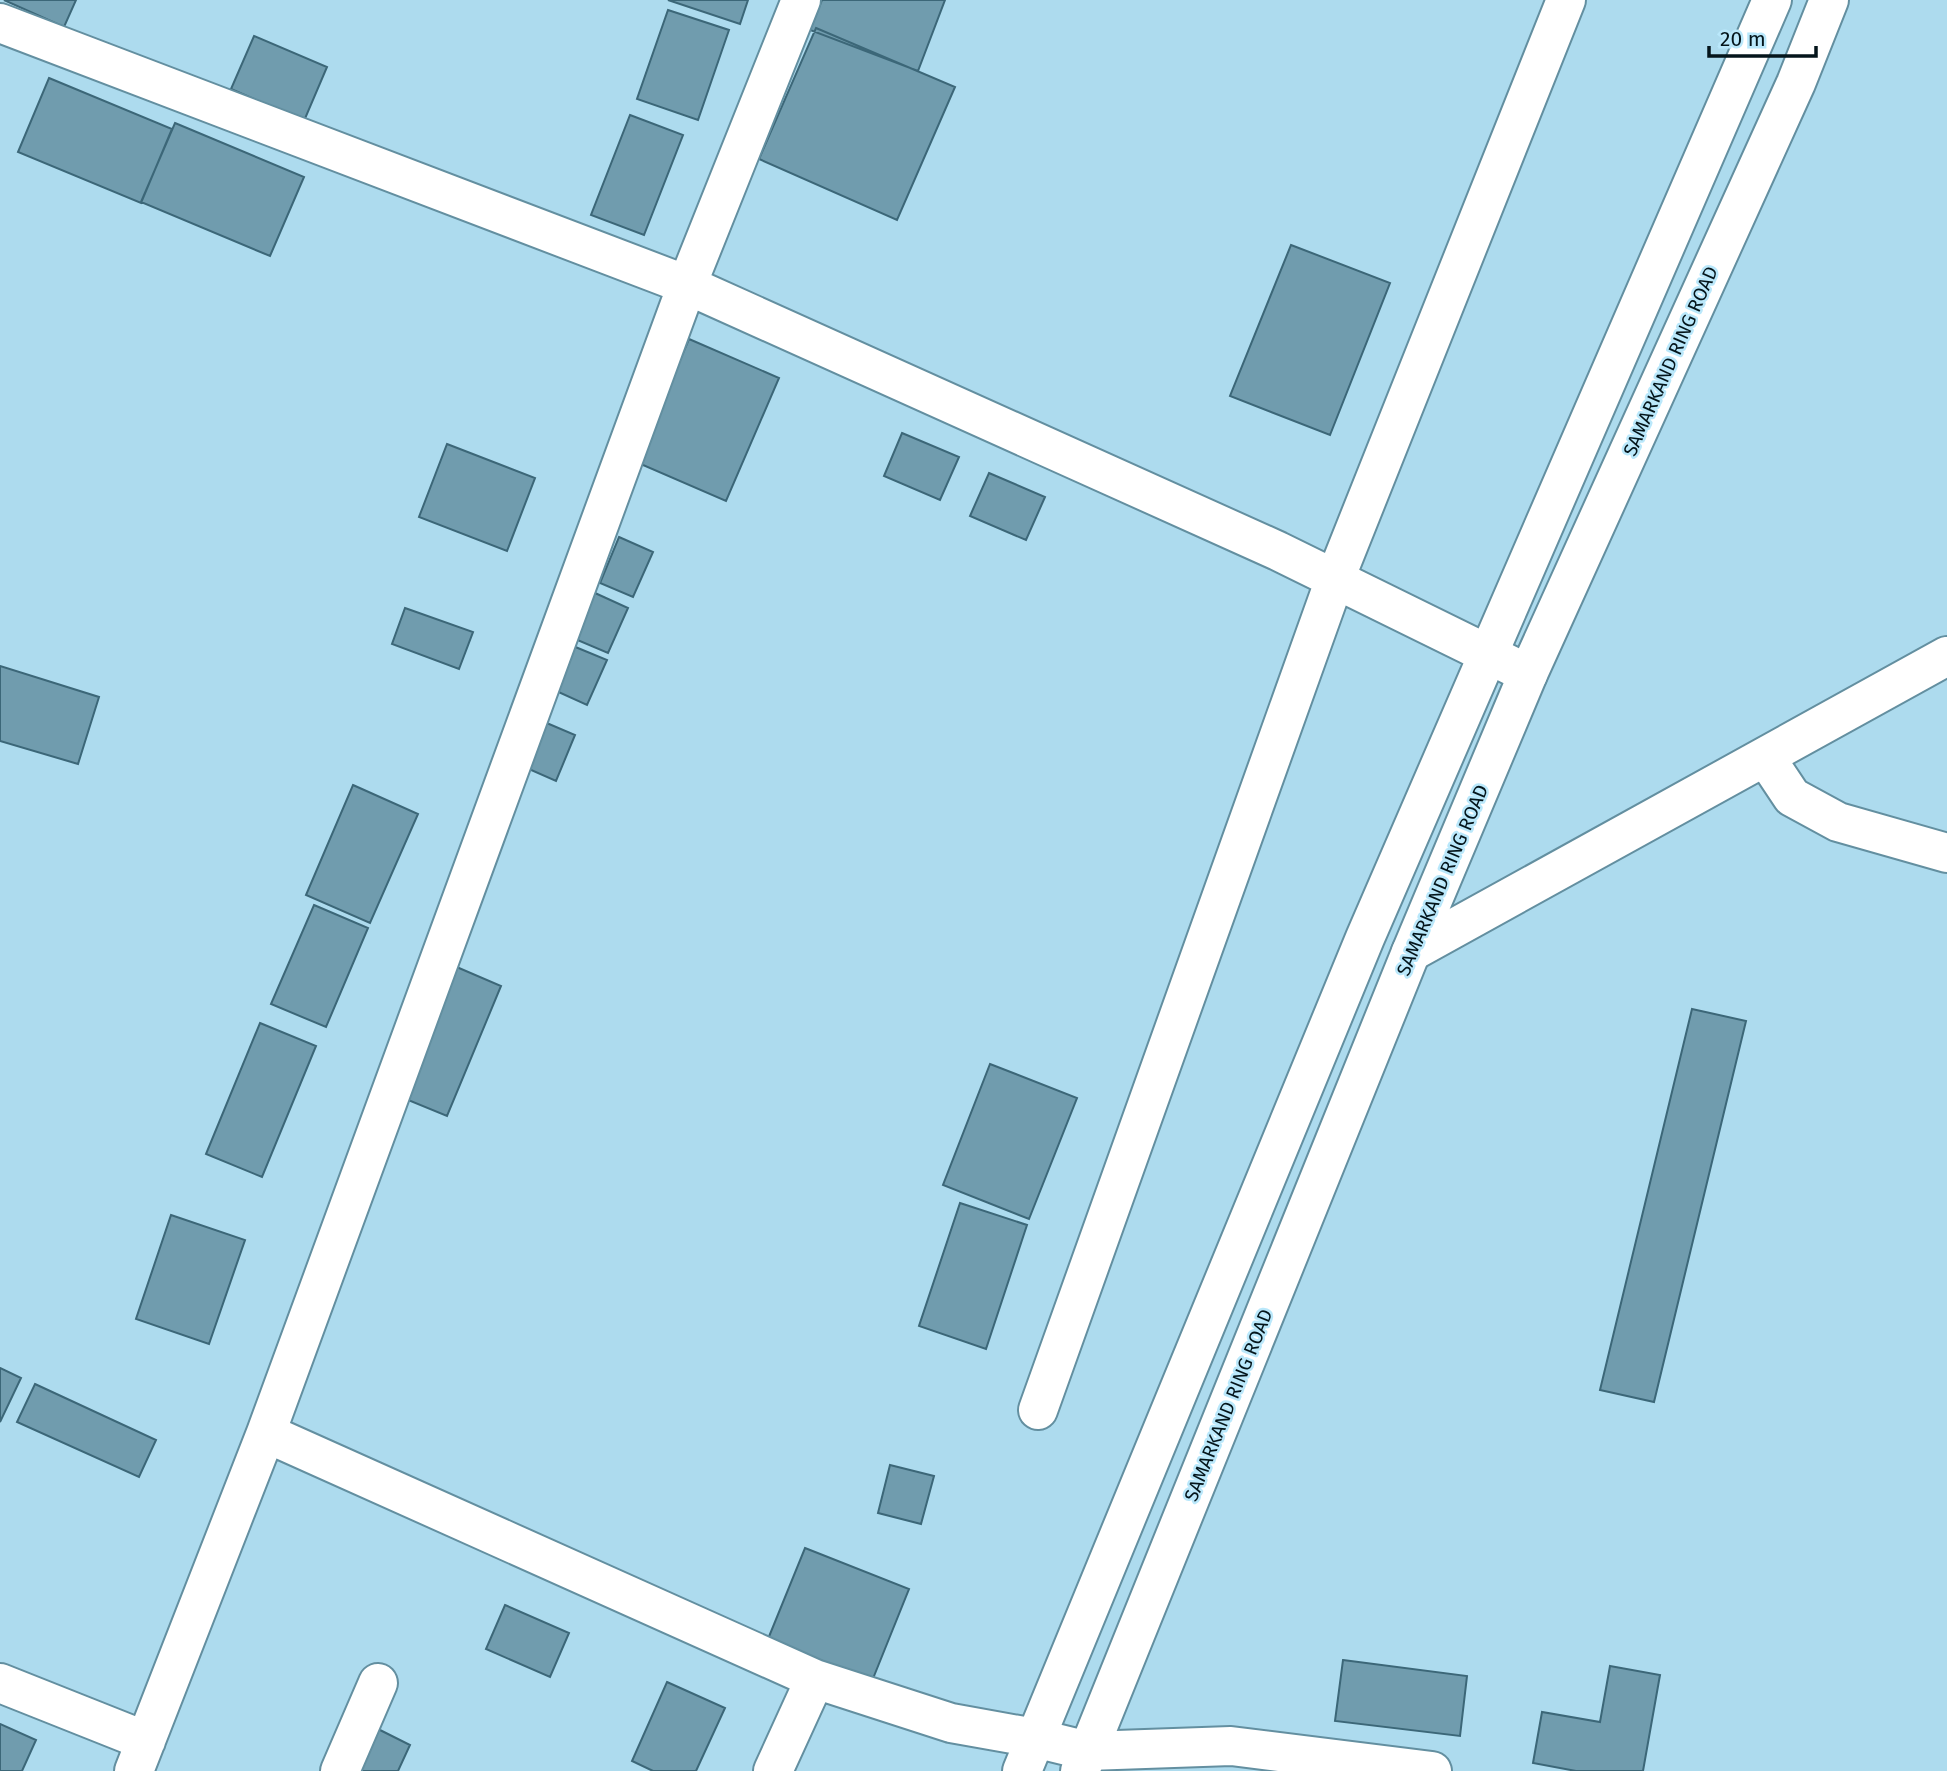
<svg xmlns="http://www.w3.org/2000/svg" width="1947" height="1771" font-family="'Fira Sans',sans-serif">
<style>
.building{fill:#709cae;stroke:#3c6778;stroke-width:2}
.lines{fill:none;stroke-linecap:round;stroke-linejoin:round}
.minor-casing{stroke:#638fa0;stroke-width:42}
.highway-casing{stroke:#638fa0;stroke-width:42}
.minor{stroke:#fff;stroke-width:38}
.highway{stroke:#fff;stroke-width:38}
.labels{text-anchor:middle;stroke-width:5;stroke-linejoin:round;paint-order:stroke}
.street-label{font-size:19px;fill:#04151b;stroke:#bae8fb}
</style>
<rect width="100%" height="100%" fill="#addbee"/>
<path class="building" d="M4,0H76L64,27Z
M668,0H748L740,24Z
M822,0H945L918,71L810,30Z
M668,10L729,30L698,120L637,99Z
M816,28L955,87L897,220L759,159Z
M254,36L327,67L304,121L231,89Z
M49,78L172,129L141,203L18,152Z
M630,115L683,135L644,235L591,215Z
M175,123L304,177L270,256L141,202Z
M1291,245L1390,283L1330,435L1230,396Z
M689,339L779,378L726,501L636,462Z
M902,433L959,457L940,500L884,476Z
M447,444L535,478L507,551L419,517Z
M989,473L1045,497L1026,540L970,516Z
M619,537L653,552L633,597L600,583Z
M595,593L628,608L608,653L575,639Z
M405,608L473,632L459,669L392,644Z
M573,646L607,660L587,705L554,690Z
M0,666L99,697L78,764L0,741Z
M542,721L575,735L556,781L522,766Z
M353,785L418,814L370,923L306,895Z
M314,905L368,928L326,1027L271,1004Z
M445,962L501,986L447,1116L391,1093Z
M1692,1009L1746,1021L1654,1402L1600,1390Z
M260,1023L316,1046L262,1177L206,1154Z
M990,1064L1077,1098L1029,1219L943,1185Z
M960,1203L1027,1225L986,1349L919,1326Z
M171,1215L245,1240L209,1344L136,1319Z
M0,1368L21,1378L0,1422Z
M35,1384L156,1440L139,1477L17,1422Z
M890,1465L934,1476L921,1524L878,1513Z
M805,1548L909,1589L872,1681L768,1639Z
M505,1605L569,1633L550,1677L486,1649Z
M1343,1660L1467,1676L1460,1736L1335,1721Z
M1610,1666L1660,1675L1643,1771H1576L1533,1763L1542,1712L1600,1722Z
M667,1682L725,1708L696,1771H653L632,1761Z
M0,1724L36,1740L22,1771H0Z
M376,1728L410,1745L398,1771H356Z"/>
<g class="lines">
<g class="minor-casing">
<path id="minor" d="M0,23L687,285L1278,551L1528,674
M1766,758L1792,797L1838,822L1947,853
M1411,952L1947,656
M1038,1410L1335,579L1566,0
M266,1433L815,1679L951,1723L1035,1738L1088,1751L1231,1746L1432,1771
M0,1683L146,1741
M134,1771L266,1433L687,285L801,0
M340,1771L378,1683
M773,1771L815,1679"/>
</g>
<g class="highway-casing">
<path id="highway" d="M1022,1771L1365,938L1772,0
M1080,1771L1411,952L1528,674L1796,83L1829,0"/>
</g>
<use href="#minor" class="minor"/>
<use href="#highway" class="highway"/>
</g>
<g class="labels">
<g class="street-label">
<text transform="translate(1670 361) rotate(-66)" y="7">SAMARKAND RING ROAD</text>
<text transform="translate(1442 880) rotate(-67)" y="7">SAMARKAND RING ROAD</text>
<text transform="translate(1228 1405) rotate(-68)" y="7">SAMARKAND RING ROAD</text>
</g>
</g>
<path d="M1709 46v10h107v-10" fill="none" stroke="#04151b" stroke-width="3.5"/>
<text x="1720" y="46" font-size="21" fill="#04151b" stroke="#bae8fb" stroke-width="5" paint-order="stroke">20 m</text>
</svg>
